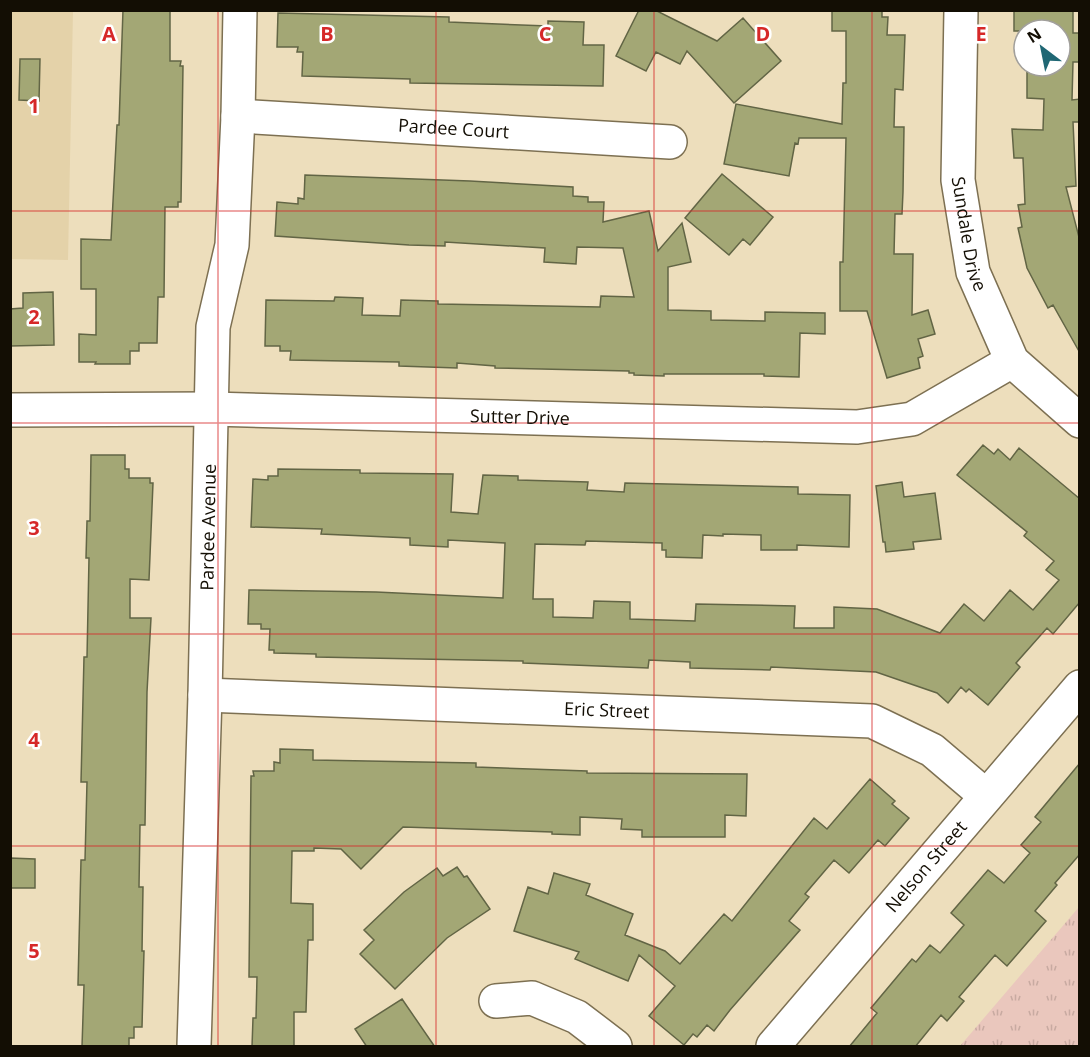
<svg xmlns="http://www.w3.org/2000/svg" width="1090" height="1057" font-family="'Open Sans',sans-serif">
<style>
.built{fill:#e4d2a9}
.grass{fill:url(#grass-tufts)}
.building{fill:#a3a775;stroke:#626545;stroke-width:1.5}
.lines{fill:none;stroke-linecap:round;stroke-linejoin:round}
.minor-casing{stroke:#7d7052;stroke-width:36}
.minor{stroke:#fff;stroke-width:33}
.grid{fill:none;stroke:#d62828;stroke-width:1.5;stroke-opacity:0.55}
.labels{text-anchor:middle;stroke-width:5;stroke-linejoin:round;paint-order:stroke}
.street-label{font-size:18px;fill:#130e04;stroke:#fff}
.grid-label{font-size:20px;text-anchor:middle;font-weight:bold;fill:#d62828;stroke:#fff;stroke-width:5;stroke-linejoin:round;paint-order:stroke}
</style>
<defs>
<pattern id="grass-tufts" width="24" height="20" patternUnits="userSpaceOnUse" patternTransform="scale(1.5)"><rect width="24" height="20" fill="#eac7bd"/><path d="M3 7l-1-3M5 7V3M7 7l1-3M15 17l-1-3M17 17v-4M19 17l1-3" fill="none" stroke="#c8aaa1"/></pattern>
</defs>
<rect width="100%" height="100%" fill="#eddebc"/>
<path class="built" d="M11,11H73L68,260L11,259Z"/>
<path class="grass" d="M1079,907L1080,1044L1077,1046H960Z"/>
<path class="building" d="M123,10H170V61H181L180,66H183L181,202H178V207H165L164,297H158L157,343H139V351H130V364H95L96,362H79V334L96,335V289H81V239L111,240L117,125H119Z
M639,10H655L717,41L743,18L781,61L734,103L687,51L680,64L656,52L646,71L616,56Z
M832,10H882V17H888L887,35H905L903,90L895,89L894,127H904L903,192L902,214H895L894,254H913L912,315L928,310L935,334L918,339L923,356L918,358L920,368L887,378L867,311H840V262H843L846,138H799L798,144L795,143L789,176L724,164L736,104L842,124L843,83H846V31H832Z
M1014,10L1073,11V33H1080V62H1073L1072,100L1080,99V122H1073L1076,186L1066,187L1080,241V353L1053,305L1048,308L1027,268L1018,228L1022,227L1018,205L1025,204L1023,158H1014L1012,129L1043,130L1044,99L1027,98V66H1060V30H1024V61H1022V58H1019L1020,31H1014Z
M278,13L449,17V22L548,26V21L584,22L583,45H604L603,86L410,83V79L302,76L303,52H297L298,47H277Z
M20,59H40L39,101L19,100Z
M722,174L773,217L750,245L743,239L729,255L685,218Z
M305,175L470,181L573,187V196L588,197V202H604L603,222L649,211L658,251L682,223L691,262L668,267V310L711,311V320L765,321V312L825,313V334L800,333L799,377L764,376V374H664V376L634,375V373H629V371L495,368V366L457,363V368L399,366V362L290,360L291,351H280V346H265L266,300L334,301L335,297L363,298L362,315L400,316L401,300L438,301V304L600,307L601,296L634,297L623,248L577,247L576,264L544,262L545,248L445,242V246L409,245L275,236L277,202L298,204V198L304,199Z
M53,292L54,345L10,346V309L23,308V293Z
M983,445L994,454L998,449L1010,460L1019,448L1080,499V602L1053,634L1047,628L1016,663L1020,667L988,705L969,689L966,692L961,687L948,703L937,693L876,672L771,667L770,670L690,668V662L649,660L648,668L523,663V661L316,657V654L274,653V650H269L270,629H261V624H248L249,590L376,592L503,598L505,543L448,540V547L410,545V538L321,534L322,529L251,527L253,479L268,480V476H278V469L360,470V473L453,474L451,512L478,514L483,475L518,476V480L588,482L587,490L624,492L625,483L798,487V494L850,495L849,547L797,545V550H761V535L723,534V536L703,535L702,558L666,557V550H662V543L586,541L585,545L535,544L533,599H553V617L593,618L594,601L630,602V619L695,621L696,604L795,606L794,628H834V607L877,609L940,633L964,604L984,621L1010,590L1033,610L1059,580L1046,570L1054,561L1024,536L1027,532L957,475Z
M91,455H125V469H129V478H150V483H153L149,580L130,579V618H151L147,692L145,825H140L139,887H143L142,951H144L142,1027H134V1038H129V1047H82L84,985H78L81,860H85L87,782H81L84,657H87L89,558H86L87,521H90Z
M902,482L904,497L935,493L941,539L913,542L914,549L886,552L885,542H883L876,486Z
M280,749L313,750V760L476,763V767L587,771V773L747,774L746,816L725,815V837H642V830L621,829L622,819L580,817V835L552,834V832L403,827L361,869L341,849L314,848V851H292L291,903L313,904V940H308L306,1012H294V1047H252L253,1018H256L257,977H249L251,776H254L253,771H274V762L280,763Z
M1080,763V854L1055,883L1057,885L1035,911L1046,921L1007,966L995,955L959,997L964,1001L947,1021L941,1015L915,1047H849L877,1013L871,1008L912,959L916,962L930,945L940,953L964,925L951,913L988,870L1004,883L1030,853L1021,845L1041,822L1035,817Z
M870,779L895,801L892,804L909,818L885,846L878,840L849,873L834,860L805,894L809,897L789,921L800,930L730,1010L714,1031L707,1025L697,1037L693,1034L684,1045L649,1016L675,986L639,955L628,981L575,959L579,952L514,931L528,887L548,894L554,873L590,884L586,895L633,914L625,935L665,951L680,964L724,914L732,921L814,818L827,829Z
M10,858L35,859V888H10Z
M457,867L464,877L467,876L490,909L447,938L395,989L360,954L374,940L364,930L404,892L437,868L443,876Z
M402,999L435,1047H367L355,1029Z"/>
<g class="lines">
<g class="minor-casing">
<g id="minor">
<path id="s1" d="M961,10L958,180L973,272L1012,361L1080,421"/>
<path id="s2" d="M238,116L670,142"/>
<path id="s3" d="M10,410L212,409L857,427L912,419L1012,361"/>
<path id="s4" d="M205,695L872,721L932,750L986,796"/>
<path d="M496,1001L532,998L577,1017L615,1046"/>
<path id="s5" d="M194,1046L205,695L213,327L232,245L238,116L240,10"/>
<path id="s6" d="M773,1046L1080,687"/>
</g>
</g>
<use href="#minor" class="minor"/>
</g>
<path class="grid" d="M218,10V1046M436,10V1046M654,10V1046M872,10V1046M10,211H1080M10,423H1080M10,634H1080M10,846H1080"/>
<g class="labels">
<g class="street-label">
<text dy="6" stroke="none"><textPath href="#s2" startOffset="216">Pardee Court</textPath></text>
<text dy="6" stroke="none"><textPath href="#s1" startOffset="225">Sundale Drive</textPath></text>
<text dy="6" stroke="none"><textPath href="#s3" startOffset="510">Sutter Drive</textPath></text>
<text dy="6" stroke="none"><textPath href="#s5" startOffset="519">Pardee Avenue</textPath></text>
<text dy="6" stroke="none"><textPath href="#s4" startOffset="402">Eric Street</textPath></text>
<text dy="6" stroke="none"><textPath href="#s6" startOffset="236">Nelson Street</textPath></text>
</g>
</g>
<g class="grid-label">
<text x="109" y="41">A</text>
<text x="327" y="41">B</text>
<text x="545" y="41">C</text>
<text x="763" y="41">D</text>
<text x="981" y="41">E</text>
<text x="34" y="113">1</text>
<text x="34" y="324">2</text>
<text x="34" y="535">3</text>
<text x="34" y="747">4</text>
<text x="34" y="958">5</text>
</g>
<rect width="1090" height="1057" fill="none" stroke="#130e04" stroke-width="24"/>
<g transform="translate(1042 48) rotate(328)"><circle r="28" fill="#ffffff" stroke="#a19f9b" stroke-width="1.5"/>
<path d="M0-4.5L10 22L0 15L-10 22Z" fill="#1f6774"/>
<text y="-9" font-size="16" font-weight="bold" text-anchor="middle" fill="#130e04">N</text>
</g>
</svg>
